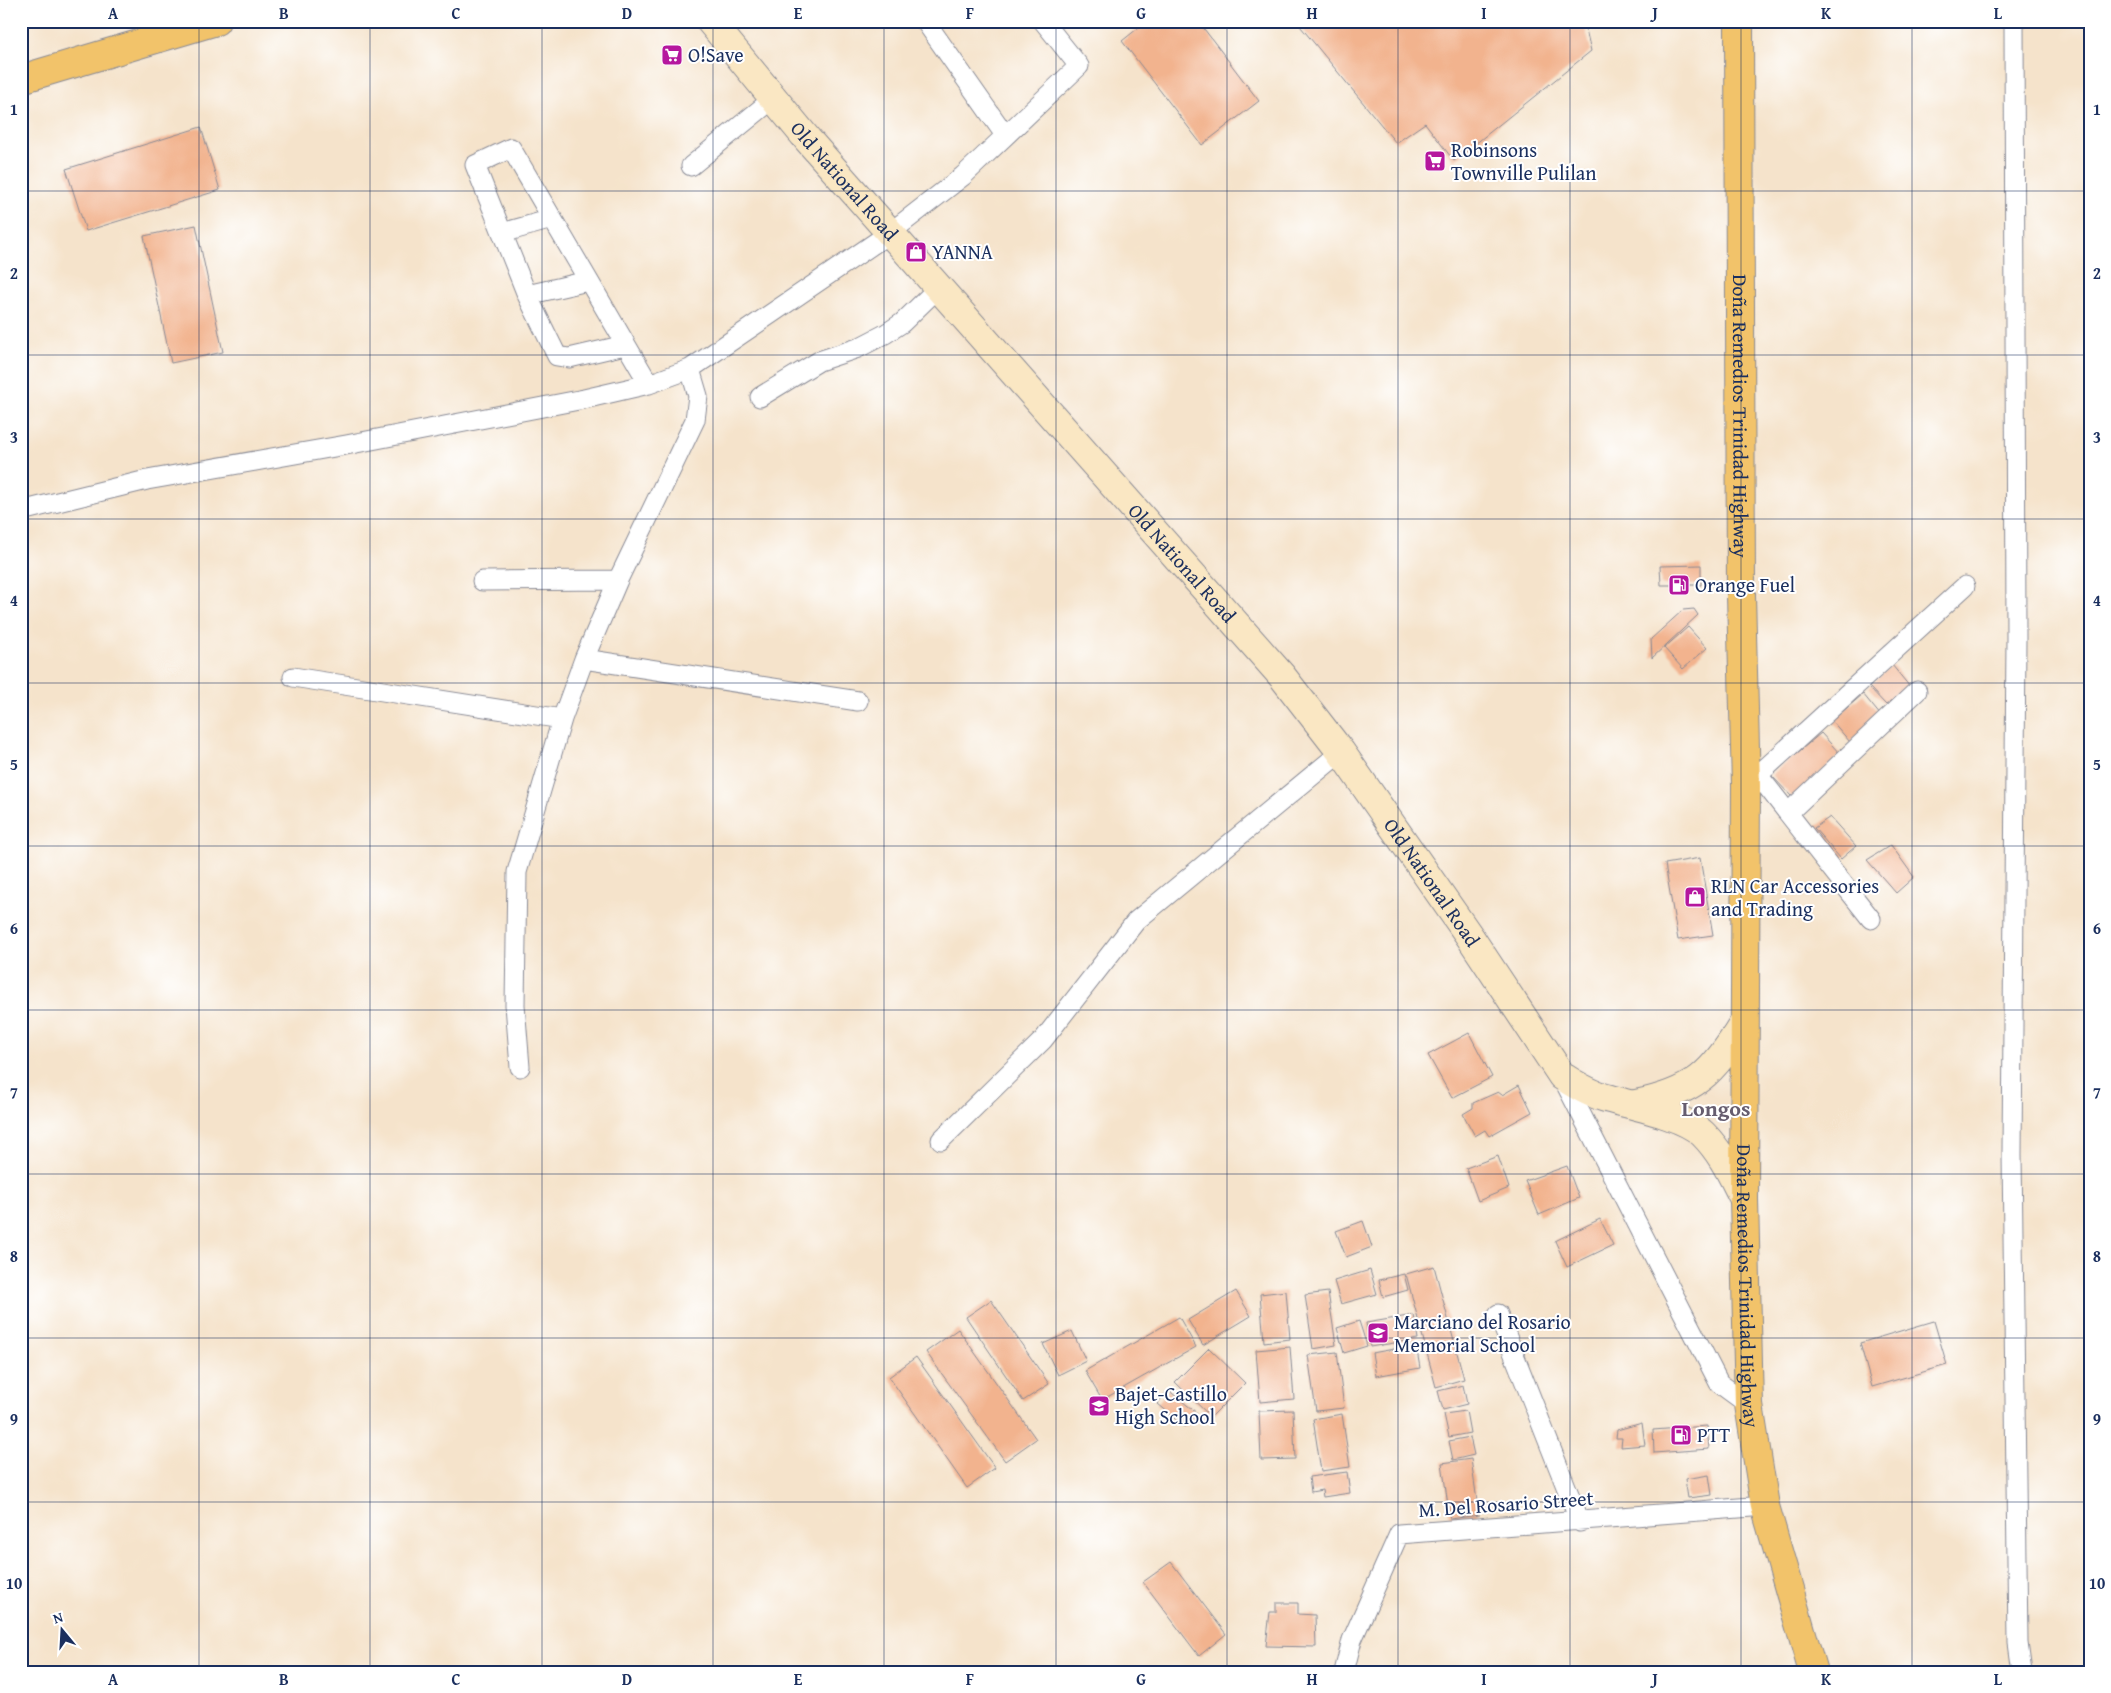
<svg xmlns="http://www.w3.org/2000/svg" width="2111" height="1693" font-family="'Gentium Book Plus',serif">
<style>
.building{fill:#f2b38e}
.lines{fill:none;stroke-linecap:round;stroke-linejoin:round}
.minor-casing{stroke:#888994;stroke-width:21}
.secondary-casing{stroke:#888994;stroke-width:30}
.primary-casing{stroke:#888994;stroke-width:30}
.minor{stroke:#fff;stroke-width:19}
.secondary{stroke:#fae7c3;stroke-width:28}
.primary{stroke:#f2c36a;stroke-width:28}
.grid{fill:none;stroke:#1b2f5e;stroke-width:1;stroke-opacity:0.55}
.labels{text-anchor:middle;stroke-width:4;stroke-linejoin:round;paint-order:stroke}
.poi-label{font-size:20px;fill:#1b2f5e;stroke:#fff;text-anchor:start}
.street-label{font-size:20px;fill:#1b2f5e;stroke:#fff}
.quarter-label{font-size:22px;font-weight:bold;fill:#665d6f;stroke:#fff}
.neatline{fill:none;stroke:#1b2f5e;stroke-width:2}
.grid-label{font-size:16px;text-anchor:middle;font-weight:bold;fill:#1b2f5e}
</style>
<rect width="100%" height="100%" fill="#fff"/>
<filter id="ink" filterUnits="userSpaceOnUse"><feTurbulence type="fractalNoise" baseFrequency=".02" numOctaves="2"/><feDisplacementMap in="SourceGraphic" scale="10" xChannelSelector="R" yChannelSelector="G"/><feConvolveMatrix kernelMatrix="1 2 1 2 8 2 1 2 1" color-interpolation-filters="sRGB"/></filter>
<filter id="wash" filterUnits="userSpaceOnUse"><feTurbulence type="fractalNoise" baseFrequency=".0096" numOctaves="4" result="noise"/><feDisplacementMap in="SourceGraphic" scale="20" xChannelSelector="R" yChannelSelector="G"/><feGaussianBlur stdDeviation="1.12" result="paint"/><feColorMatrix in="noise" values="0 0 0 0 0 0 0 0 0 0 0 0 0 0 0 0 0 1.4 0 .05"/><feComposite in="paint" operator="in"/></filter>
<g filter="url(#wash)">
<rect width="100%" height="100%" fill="#f5e3cb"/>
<g id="blocks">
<path class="building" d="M1147,21H1198L1259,101L1202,145L1122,41Z
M1296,21H1584L1591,51L1454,161L1425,123L1396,143Z
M201,127L220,190L86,231L66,169Z
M196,225L223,352L171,363L144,236Z
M1701,565V585H1661L1660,566Z
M1694,609L1698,615L1652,658L1651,639L1683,610Z
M1688,627L1707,648L1683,669L1664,648Z
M1892,665L1910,687L1886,705L1869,687Z
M1863,694L1881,716L1850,742L1832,721Z
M1821,733L1841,755L1792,797L1771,775Z
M1830,817L1856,846L1841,859L1814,828Z
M1891,845L1914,877L1896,893L1867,860Z
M1700,858L1713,935L1678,940L1665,864Z
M1469,1033L1492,1077L1452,1098L1428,1055Z
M1519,1085L1532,1112L1489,1136L1485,1130L1475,1136L1463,1114L1473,1108V1103L1498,1092L1502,1095Z
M1498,1156L1509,1188L1478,1201L1466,1168Z
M1567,1166L1579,1198L1539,1215L1525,1181Z
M1600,1219L1613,1245L1567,1267L1555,1241Z
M1363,1221L1372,1247L1346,1257L1336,1231Z
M1434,1266L1464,1379L1436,1387L1406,1274Z
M1370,1270L1377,1294L1341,1304L1334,1281Z
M1404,1274L1408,1290L1383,1297L1379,1280Z
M1236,1291L1251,1316L1203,1345L1188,1320Z
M1286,1291L1290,1339L1264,1342L1260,1294Z
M1328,1292L1336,1345L1313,1349L1305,1295Z
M991,1300L1049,1384L1023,1401L966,1317Z
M1414,1315L1418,1339L1370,1347L1366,1323Z
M1179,1317L1196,1347L1102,1400L1085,1371Z
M1359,1321L1367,1346L1344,1353L1337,1328Z
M1934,1321L1947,1365L1872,1387L1860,1343Z
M958,1329L1036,1439L1005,1461L926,1352Z
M1072,1331L1086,1361L1058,1375L1043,1344Z
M1416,1345L1420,1368L1376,1376L1372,1353Z
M1290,1347L1294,1399L1260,1402L1256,1350Z
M1209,1348L1245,1383L1211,1417L1175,1382Z
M1337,1352L1344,1408L1316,1411L1308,1355Z
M916,1357L995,1468L967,1488L889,1377Z
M1463,1385L1467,1404L1443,1410L1438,1391Z
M1168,1390L1197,1413L1185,1427L1157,1404Z
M1293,1410L1295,1459L1261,1460L1259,1411Z
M1466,1411L1470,1433L1449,1437L1444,1414Z
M1342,1414L1350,1467L1321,1471L1313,1419Z
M1642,1423L1645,1445L1621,1447L1622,1438H1616L1617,1430Z
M1707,1426L1709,1449L1654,1453L1653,1430Z
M1470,1437L1474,1455L1453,1460L1449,1441Z
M1471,1459L1479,1515L1450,1519L1442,1463Z
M1347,1472L1350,1493L1323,1497L1322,1490L1311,1492L1309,1477Z
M1709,1475L1712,1495L1688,1498L1685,1479Z
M1171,1562L1226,1634L1199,1656L1143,1582Z
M1276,1603H1298V1614L1315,1615L1316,1647L1266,1646L1270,1612H1276Z"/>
</g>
</g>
<g filter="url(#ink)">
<use href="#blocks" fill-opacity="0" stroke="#888994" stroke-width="1"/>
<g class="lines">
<g class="minor-casing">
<path id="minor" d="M925,21L1005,135
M2014,21L2016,638L2012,1154L2018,1643L2022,1672
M691,166L774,98
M502,233L552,219
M527,295L588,281
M625,345L569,358L557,356L527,295L475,165L511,148L649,384L690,369L891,232L963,176L1079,66L1043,21
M760,397L819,361L858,348L885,334L902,323L939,287
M21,511L147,480L346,445L584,399L649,384
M482,581L618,580
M584,659L858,701
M293,677L562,719
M1758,775L1871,919
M1746,786L1965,586
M1788,813L1917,691
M520,1067L515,1005L517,872L562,719L584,659L618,580L695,420L698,396L690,369
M1562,1077L1719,1383L1749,1405
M941,1140L1043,1040L1136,921L1341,752
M1498,1314L1580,1522
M1344,1672L1352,1640L1399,1534L1765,1506"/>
</g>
<g class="secondary-casing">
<g id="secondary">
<path id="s1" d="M710,21L808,140L1282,676L1341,752L1470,937L1562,1076C1577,1086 1592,1095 1610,1099C1635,1106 1685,1116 1703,1134C1722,1153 1732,1176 1744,1199"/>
<path d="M1636,1104C1694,1092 1713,1074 1743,1024"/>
</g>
</g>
<g class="primary-casing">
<g id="primary">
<path id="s2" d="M1739,21L1741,595L1746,786L1744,1199L1749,1405L1765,1506L1813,1672"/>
<path d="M21,79L216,21"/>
</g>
</g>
<use href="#minor" class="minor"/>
<use href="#secondary" class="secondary"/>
<use href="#primary" class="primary"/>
</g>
</g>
<path class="grid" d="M199,21V1672M370,21V1672M542,21V1672M713,21V1672M884,21V1672M1056,21V1672M1227,21V1672M1398,21V1672M1570,21V1672M1741,21V1672M1912,21V1672M21,191H2090M21,355H2090M21,519H2090M21,683H2090M21,846H2090M21,1010H2090M21,1174H2090M21,1338H2090M21,1502H2090"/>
<defs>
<g id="supermarket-square" transform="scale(1.125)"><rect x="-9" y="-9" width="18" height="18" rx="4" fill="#b5179e" stroke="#fff"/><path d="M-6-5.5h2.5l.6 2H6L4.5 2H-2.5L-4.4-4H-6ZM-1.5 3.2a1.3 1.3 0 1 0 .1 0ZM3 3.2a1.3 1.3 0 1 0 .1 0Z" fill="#fff"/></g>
<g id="shop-square" transform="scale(1.125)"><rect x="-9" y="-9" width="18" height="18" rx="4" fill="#b5179e" stroke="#fff"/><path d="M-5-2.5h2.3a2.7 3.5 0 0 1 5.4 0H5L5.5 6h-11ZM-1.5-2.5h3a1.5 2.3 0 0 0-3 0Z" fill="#fff"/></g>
<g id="fuel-square" transform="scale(1.125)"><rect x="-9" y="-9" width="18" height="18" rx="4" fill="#b5179e" stroke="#fff"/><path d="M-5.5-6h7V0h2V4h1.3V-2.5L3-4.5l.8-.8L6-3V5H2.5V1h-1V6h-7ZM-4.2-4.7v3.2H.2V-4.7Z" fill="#fff"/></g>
<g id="school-square" transform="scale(1.125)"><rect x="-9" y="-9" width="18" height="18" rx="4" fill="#b5179e" stroke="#fff"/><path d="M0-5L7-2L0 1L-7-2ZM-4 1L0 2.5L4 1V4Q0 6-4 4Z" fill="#fff"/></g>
</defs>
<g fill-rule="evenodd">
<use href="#supermarket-square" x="672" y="55"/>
<use href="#supermarket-square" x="1435" y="161"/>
<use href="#shop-square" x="916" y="252"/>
<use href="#fuel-square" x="1679" y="585"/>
<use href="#shop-square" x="1695" y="897"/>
<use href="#school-square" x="1378" y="1333"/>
<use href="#school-square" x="1099" y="1406"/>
<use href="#fuel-square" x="1681" y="1435"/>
</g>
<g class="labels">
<g class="poi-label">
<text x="688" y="62">O!Save</text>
<text x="1451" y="157">Robinsons<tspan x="1451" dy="23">Townville Pulilan</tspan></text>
<text x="932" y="259">YANNA</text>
<text x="1695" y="592">Orange Fuel</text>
<text x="1711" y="893">RLN Car Accessories<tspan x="1711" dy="23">and Trading</tspan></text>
<text x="1394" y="1329">Marciano del Rosario<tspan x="1394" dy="23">Memorial School</tspan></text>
<text x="1115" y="1401">Bajet-Castillo<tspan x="1115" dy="23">High School</tspan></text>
<text x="1697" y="1442">PTT</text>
</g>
<g class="street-label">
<text dy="7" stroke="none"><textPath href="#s1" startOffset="209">Old National Road</textPath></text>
<text dy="7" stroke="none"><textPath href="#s2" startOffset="395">Doña Remedios Trinidad Highway</textPath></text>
<text dy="7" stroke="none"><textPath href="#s1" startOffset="719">Old National Road</textPath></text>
<text dy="7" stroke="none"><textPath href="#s1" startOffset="1125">Old National Road</textPath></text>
<text dy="7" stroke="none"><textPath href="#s2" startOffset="1265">Doña Remedios Trinidad Highway</textPath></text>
<text transform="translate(1506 1504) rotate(-4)" y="7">M. Del Rosario Street</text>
</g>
<g class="quarter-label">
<text x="1716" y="1116">Longos</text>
</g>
</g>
<rect width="2111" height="1693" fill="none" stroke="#fff" stroke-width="55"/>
<g transform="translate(62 1630) rotate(342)" stroke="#ffffff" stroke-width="4" paint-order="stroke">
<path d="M0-4L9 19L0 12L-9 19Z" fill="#1b2f5e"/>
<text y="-8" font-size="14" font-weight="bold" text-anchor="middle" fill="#1b2f5e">N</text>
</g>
<rect x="28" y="28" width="2056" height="1638" class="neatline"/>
<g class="grid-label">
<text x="113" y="19">A</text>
<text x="284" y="19">B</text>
<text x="456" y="19">C</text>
<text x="627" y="19">D</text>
<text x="798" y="19">E</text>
<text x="970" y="19">F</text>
<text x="1141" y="19">G</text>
<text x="1312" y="19">H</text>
<text x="1484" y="19">I</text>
<text x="1655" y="19">J</text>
<text x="1826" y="19">K</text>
<text x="1998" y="19">L</text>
<text x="14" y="115">1</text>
<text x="2097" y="115">1</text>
<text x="14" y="279">2</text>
<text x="2097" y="279">2</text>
<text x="14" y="443">3</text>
<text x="2097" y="443">3</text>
<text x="14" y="606">4</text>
<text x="2097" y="606">4</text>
<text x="14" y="770">5</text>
<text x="2097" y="770">5</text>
<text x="14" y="934">6</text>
<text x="2097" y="934">6</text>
<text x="14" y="1098">7</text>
<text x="2097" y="1098">7</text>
<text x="14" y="1262">8</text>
<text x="2097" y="1262">8</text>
<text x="14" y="1425">9</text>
<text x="2097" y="1425">9</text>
<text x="14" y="1589">10</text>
<text x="2097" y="1589">10</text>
<text x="113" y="1685">A</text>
<text x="284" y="1685">B</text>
<text x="456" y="1685">C</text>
<text x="627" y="1685">D</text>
<text x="798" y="1685">E</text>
<text x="970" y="1685">F</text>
<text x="1141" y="1685">G</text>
<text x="1312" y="1685">H</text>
<text x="1484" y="1685">I</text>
<text x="1655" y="1685">J</text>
<text x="1826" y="1685">K</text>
<text x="1998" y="1685">L</text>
</g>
</svg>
